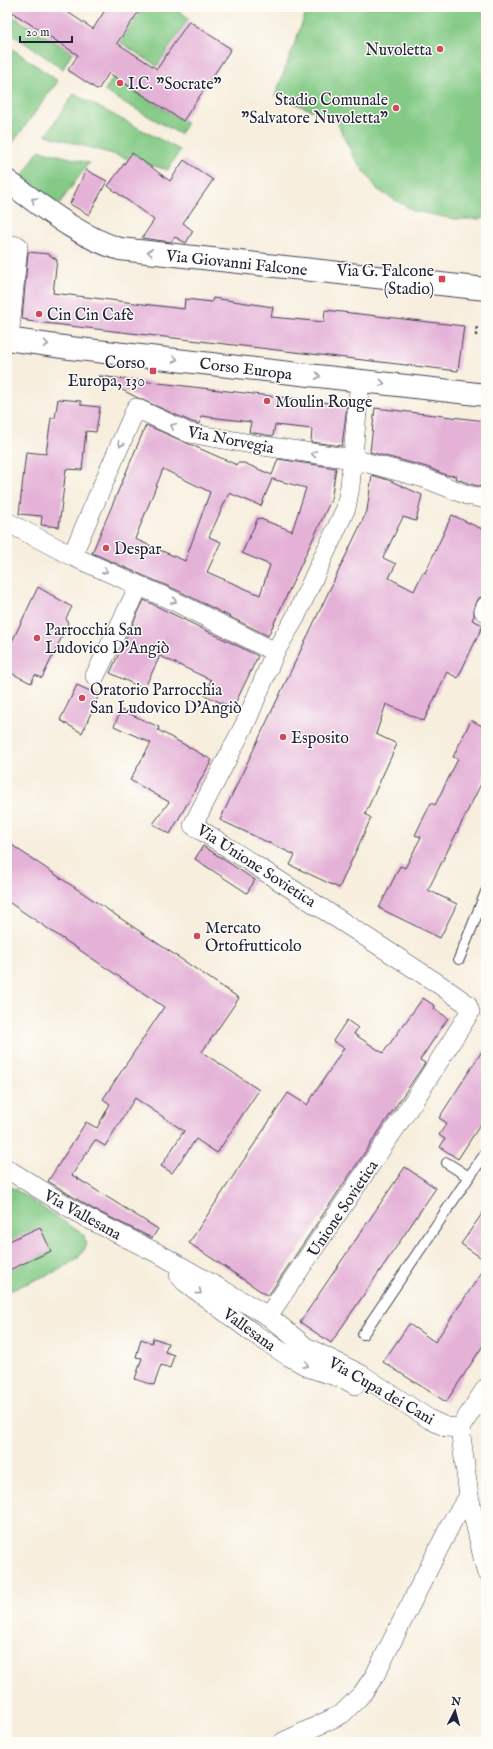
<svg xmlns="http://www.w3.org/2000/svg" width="493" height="1749" font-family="'IM FELL English',serif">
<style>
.green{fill:#84ca86;stroke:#537660}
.building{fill:#e4b1d7;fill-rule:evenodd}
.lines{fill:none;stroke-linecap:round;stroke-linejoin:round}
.service-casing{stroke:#424153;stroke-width:12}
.minor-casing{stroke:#424153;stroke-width:20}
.secondary-casing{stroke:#424153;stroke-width:24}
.path{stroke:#424153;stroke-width:2.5;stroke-dasharray:3 3;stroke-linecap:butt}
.service{stroke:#fff;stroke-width:10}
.minor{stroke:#fff;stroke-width:19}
.secondary{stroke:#fff;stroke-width:22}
.oneway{stroke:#9c9ca7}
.poi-dot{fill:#d1495b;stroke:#fdfcf7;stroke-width:1.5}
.labels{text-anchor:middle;stroke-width:3;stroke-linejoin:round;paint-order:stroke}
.poi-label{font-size:16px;fill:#22223b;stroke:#fdfcf7;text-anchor:start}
.street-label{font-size:16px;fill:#22223b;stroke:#fdfcf7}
</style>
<rect width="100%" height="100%" fill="#fdfcf7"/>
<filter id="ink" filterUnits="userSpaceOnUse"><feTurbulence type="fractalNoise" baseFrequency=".025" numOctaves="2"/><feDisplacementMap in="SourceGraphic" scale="8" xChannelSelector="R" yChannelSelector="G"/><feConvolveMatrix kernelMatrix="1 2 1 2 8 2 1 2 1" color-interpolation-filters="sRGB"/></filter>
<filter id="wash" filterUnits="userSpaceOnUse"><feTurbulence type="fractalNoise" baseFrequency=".012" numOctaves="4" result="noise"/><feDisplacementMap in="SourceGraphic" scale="16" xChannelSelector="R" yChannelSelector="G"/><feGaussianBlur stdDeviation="0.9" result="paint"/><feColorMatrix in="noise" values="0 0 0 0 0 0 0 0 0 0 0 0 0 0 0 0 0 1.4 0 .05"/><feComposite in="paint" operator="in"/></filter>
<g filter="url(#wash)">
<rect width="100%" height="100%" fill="#f7eedd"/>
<path class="green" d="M144,7H173L189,18L157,66L120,42Z
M308,7H486V217L479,219H454L414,211L378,190L353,156L336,120L275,96Z
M7,13L72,52L63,69L7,31Z
M7,45L58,81L7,151Z
M113,78L187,123L180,134L104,91Z
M74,94L180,150L168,170L46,135Z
M39,150L89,163L59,204L21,178Z
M7,1184L84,1235L86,1247L78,1258L61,1269L7,1292Z"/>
<g id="blocks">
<path class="building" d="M7,7H60L93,29L107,7H142L117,43L157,69L189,21L231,49L183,121L109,73L98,90L68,70L78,55L7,9Z
M132,153L170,181L184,160L213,180L183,223L193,231L186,243L175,237L171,242L142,238L154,220L108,186Z
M86,170L107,181L89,215L70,204Z
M28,252L48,254L57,260L53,293L184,309L185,299L212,302L213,298L273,307L271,317L324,322L325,310L464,326L458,371L27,321L28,320L22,319Z
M99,376L347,405L342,446L311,442L312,429L275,425L273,436L249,432L251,422L201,416L200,424L192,422L138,398L99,378Z
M58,399L81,401V405L100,407L96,432L86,431L82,470L66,469L59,527L41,525L42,516L19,514L26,452L46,454L51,418H55Z
M375,408L486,421V488L470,484L455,478L456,476L446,475L427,467L370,452Z
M146,425L237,465V463H244L272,475L278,459L336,468L331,500L268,636L181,592L92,553ZM163,469L210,492L185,561L135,539ZM272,479L306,488L292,531L258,518L242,553L270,565L260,595L207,572L221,542L209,537L229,493L261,506Z
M372,475L391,481L422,495L416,521L403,517L383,558L396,564L389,578L414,591L423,572L425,573L452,515L486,531V595L479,598L474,607V616L472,620L483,625L458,678L447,672L424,721L386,704L376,734L397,744L365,814L371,818L339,888L290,865L295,855L220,820L367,511Z
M38,587L72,607L66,618L68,624L42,678L35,675L31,683L7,671V666L12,656L7,654V652Z
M144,600L258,656L233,708L204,695L211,680L160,656L144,689L110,673Z
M77,685L99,695L82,733L60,720Z
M121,710L159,727L158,730L212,760L170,834L153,824L169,802L130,780L151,743L114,726Z
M471,720L486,728V774L428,890L457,904L440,938L379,908L400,866L405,868L421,837L415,835L431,803L435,805L458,759L453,757Z
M7,842L239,998L202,1052L259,1090L217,1153L196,1139L172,1173L161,1166L184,1131L135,1098L105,1146L95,1140L72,1175L158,1229L152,1238L91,1208L48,1181L86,1122L97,1128L110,1104L103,1099L164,1007L7,901Z
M203,846L255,880L247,893L195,859Z
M423,998L435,1006L434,1009L448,1018L420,1060L425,1063L268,1296L189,1243L288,1093L307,1105L344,1048L333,1041L347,1020L358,1028L354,1034L383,1053Z
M486,1045V1116L458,1159L440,1147L445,1139L439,1135L447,1123L439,1118Z
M405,1167L436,1188L331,1343L300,1322Z
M486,1208V1261L461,1244Z
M40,1227L51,1251L7,1271V1242Z
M486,1266V1341L446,1402L383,1362L409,1324L435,1342Z
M153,1338L168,1343L165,1352L174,1355L170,1368L161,1365L154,1385L135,1379L142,1358L136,1357L141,1339L152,1343Z"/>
</g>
</g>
<g filter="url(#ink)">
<use href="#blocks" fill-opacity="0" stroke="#424153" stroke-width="1"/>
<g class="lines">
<g class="service-casing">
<path id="service" d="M459,959L486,892
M447,1163L469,1177L486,1153
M363,1334L469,1177"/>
</g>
<g class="minor-casing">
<path id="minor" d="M7,245L18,246L9,339
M7,522L72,556L176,602L275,652
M72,556L136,408L189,433L257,445L353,459L424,478L467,495L486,499
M484,611L486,606
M95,676L139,586
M7,1169L85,1217L161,1255L268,1316L306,1347L362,1375L429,1419L446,1427L460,1428
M179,1275L185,1282L253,1333L288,1356L310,1368L344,1379L355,1385
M268,1316L415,1099L470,1012L467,1004L440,985L193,825L247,720L275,652L295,618L346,508L350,486L360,381
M460,1428L469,1496L486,1571
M460,1428L486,1388
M283,1742L342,1714L362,1694L375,1675L453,1520L469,1496"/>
</g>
<g class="secondary-casing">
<path id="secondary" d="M7,181C42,206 78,237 120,249L486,289
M7,339L70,348L486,395"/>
</g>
<path class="path" d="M476,336L477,324"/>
<use href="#service" class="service"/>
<use href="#minor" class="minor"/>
<use href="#secondary" class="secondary"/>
</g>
<defs><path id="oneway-chevron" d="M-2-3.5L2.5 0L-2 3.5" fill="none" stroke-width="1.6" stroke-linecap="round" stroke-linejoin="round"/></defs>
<g class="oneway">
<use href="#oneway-chevron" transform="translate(34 200) rotate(-144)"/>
<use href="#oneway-chevron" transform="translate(150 252) rotate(-174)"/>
<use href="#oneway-chevron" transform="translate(46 344) rotate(8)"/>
<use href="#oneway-chevron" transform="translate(175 359) rotate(7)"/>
<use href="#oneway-chevron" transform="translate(318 376) rotate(7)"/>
<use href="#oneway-chevron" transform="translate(382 383) rotate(6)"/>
<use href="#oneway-chevron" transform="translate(173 426) rotate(-155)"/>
<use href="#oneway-chevron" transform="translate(121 444) rotate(113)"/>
<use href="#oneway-chevron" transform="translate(314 454) rotate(-172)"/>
<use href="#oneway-chevron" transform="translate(105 571) rotate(24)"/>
<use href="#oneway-chevron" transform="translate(174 601) rotate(25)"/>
<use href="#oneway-chevron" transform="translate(199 1292) rotate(37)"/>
<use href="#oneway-chevron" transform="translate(306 1365) rotate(27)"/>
</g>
</g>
<g class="poi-dot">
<circle cx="440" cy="49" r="4"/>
<circle cx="120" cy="83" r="4"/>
<circle cx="396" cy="108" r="4"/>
<rect x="438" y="275" width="8" height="8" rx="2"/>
<circle cx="39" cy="314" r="4"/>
<rect x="149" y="367" width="8" height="8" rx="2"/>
<circle cx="267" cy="401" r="4"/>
<circle cx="106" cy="548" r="4"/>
<circle cx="37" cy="638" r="4"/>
<circle cx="82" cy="698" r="4"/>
<circle cx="283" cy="737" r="4"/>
<circle cx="197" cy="936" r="4"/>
</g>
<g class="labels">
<g class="poi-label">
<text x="432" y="55" text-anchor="end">Nuvoletta</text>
<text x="128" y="89">I.C. "Socrate"</text>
<text x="388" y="105" text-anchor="end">Stadio Comunale<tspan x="388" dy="18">"Salvatore Nuvoletta"</tspan></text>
<text x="434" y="276" text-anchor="end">Via G. Falcone<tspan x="434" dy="18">(Stadio)</tspan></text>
<text x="47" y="320">Cin Cin Cafè</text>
<text x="145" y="368" text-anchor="end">Corso<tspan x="145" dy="18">Europa, 130</tspan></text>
<text x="275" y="407">Moulin Rouge</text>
<text x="114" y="554">Despar</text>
<text x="45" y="635">Parrocchia San<tspan x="45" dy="18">Ludovico D'Angiò</tspan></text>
<text x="90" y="695">Oratorio Parrocchia<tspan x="90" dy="18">San Ludovico D'Angiò</tspan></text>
<text x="291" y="743">Esposito</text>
<text x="205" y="933">Mercato<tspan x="205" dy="18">Ortofrutticolo</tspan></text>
</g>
<g class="street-label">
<text transform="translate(237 262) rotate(6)" y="6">Via Giovanni Falcone</text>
<text transform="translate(246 368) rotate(7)" y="6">Corso Europa</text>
<text transform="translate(231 439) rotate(11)" y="6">Via Norvegia</text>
<text transform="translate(257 865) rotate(33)" y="6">Via Unione Sovietica</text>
<text transform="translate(342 1208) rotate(-56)" y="6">Unione Sovietica</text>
<text transform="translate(83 1214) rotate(29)" y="6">Via Vallesana</text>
<text transform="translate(250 1329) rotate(36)" y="6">Vallesana</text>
<text transform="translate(382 1390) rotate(30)" y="6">Via Cupa dei Cani</text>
</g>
</g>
<rect width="493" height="1749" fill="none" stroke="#fdfcf7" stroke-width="24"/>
<g transform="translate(455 1711) rotate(6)" stroke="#fdfcf7" stroke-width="3" paint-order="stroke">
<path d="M0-3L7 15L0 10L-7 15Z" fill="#22223b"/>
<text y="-6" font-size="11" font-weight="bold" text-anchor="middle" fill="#22223b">N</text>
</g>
<path d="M20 36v6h52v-6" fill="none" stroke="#22223b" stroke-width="2"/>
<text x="26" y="36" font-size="12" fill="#22223b" stroke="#fdfcf7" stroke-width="3" paint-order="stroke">20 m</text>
</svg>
